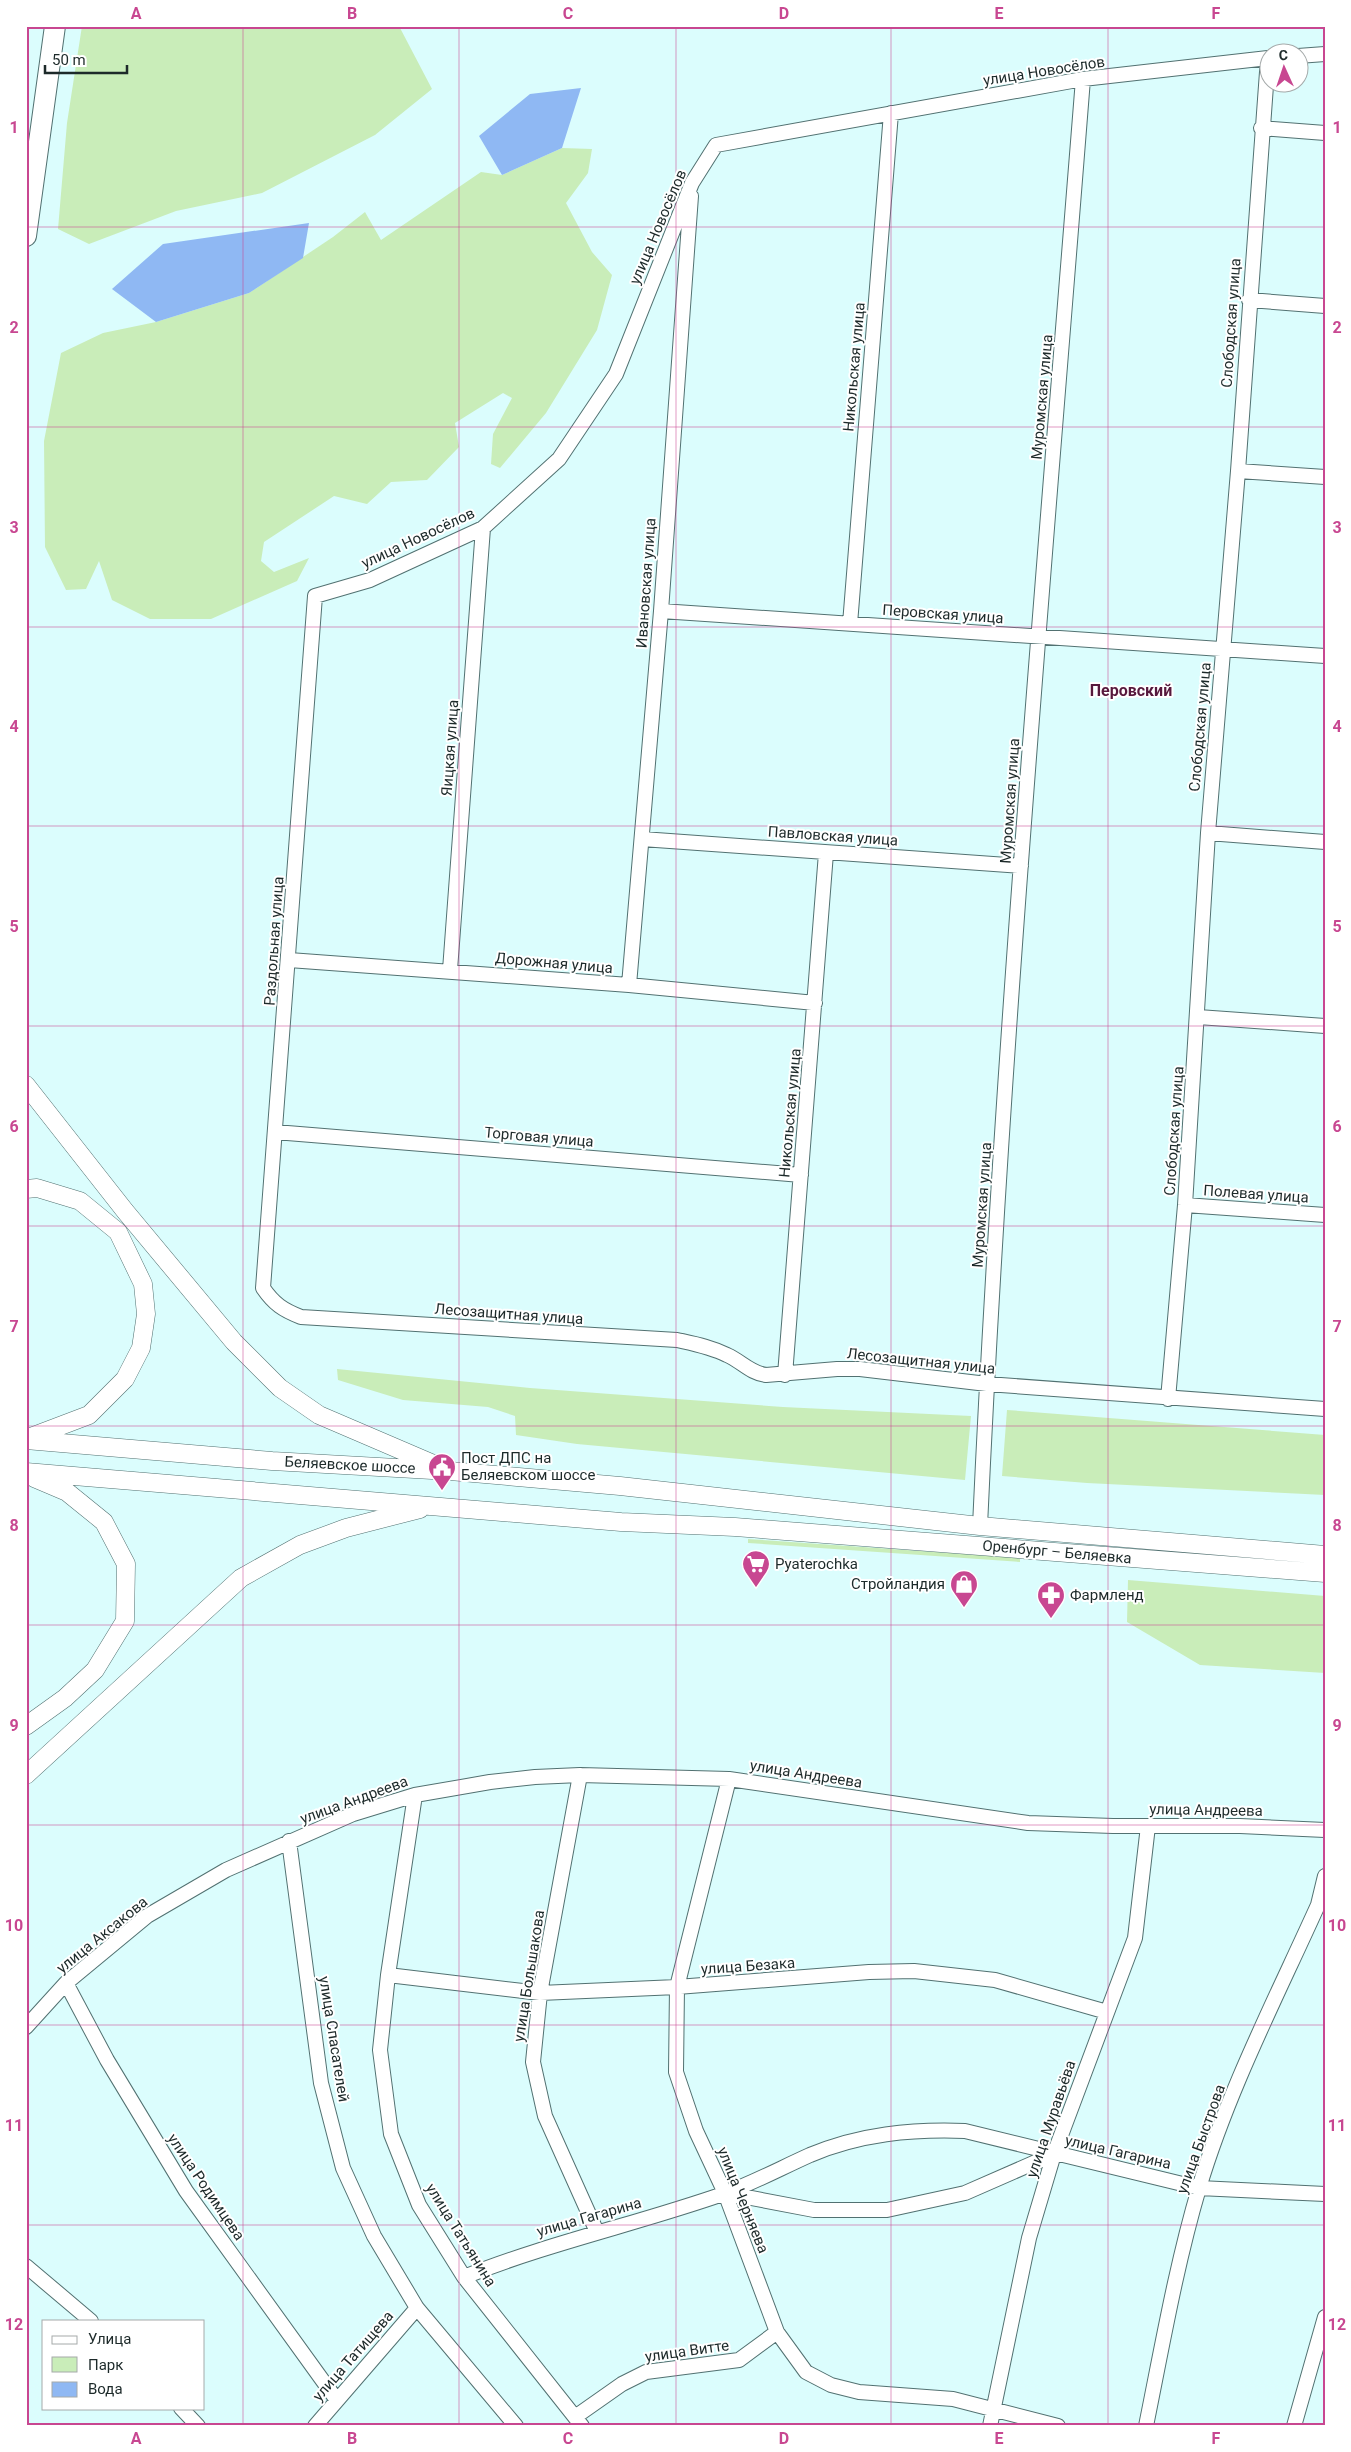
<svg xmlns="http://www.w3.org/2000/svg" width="1351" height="2452" font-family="Roboto,sans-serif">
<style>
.green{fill:#c9edb9}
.water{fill:#8fb8f3}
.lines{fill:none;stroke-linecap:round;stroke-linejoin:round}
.minor-casing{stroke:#527171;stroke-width:16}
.major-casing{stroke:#527171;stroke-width:19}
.highway-casing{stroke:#527171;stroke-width:22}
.minor{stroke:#fff;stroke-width:14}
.major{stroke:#fff;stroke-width:18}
.highway{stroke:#fff;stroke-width:20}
.grid{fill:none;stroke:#c84791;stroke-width:1;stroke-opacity:0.55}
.labels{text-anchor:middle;stroke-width:4;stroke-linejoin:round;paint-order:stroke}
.street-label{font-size:15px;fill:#1d2a2a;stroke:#fff}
.poi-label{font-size:15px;fill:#1d2a2a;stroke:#fff;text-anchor:start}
.neighbourhood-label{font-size:16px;font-weight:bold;fill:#57193d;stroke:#fff}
.neatline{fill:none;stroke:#c84791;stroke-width:2}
.grid-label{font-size:16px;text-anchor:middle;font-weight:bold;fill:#c84791}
</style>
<rect width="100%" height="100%" fill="#dbfdfd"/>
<path class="green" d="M82,26H399L432,89L375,135L262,193L176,211L89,244L58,229L67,123Z
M562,148L592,149L588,173L566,203L592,252L612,275L597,330L546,413L500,468L491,464L493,434L512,398L503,393L455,423L459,447L427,480L391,482L367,504L334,496L264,542L261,561L274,572L309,558L297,581L211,619H150L112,600L99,561L86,589L66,590L45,547L44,441L61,353L103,333L156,322L249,293L333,237L365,212L381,240L481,172L502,175Z
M337,1369L530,1388L783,1407L971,1416L965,1480L577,1444L516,1435L515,1416L488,1407L403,1400L338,1380Z
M1007,1410L1325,1435V1495L1087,1483L1002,1476Z
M748,1539L1020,1558V1562L748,1543Z
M1128,1580L1325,1596V1673L1200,1665L1127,1622Z"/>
<path class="water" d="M581,88L562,148L502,175L479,136L530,94Z
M309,223L303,258L249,293L156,322L112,289L163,244Z"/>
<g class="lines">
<g class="minor-casing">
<path id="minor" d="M1298,56L1325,54
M1268,58L1083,79L716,145L692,183L616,374L559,459L483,528L370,580L315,596L263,1288C274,1304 283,1310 301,1317L677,1340C695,1344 711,1347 727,1355C741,1361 750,1373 766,1375L837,1369H860L987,1384L1325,1409
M1261,128L1325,133
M1249,300L1325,306
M1238,471L1325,477
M661,611L1325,656
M850,624L891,113
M1208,833L1325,842
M642,839L1021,866
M289,960L629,985L815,1003
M450,970L483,528
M629,985L661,611L691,196
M1198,1017L1325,1026
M275,1132L801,1175
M1185,1205L1325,1215
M785,1375L826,853
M1168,1399L1185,1205L1208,833L1238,471L1268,58
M980,1526C1002,1043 1045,561 1083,79
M580,1775L540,1993L533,2062L545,2116L597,2232
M729,1779L677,1987L676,2072L696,2131L725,2193L777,2332L806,2372L831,2385L859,2392L953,2399L1058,2426
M415,1795L388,1975L380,2050L391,2134L419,2205L464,2277L582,2426
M289,1841L321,2083L343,2168L374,2236L417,2308L516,2426
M388,1975L540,1993L677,1987L869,1972L914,1971L995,1980L1107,2012
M66,1983L107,2060L186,2191L336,2399
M26,2027L66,1983L147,1916L226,1870L353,1814L415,1795L490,1782L535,1777L580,1775L729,1779L1028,1823L1113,1826H1240L1325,1830
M725,2193L814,2210H887L965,2193L1054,2154
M26,2266L91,2321
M464,2277C549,2243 637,2224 723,2194C753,2183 781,2168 810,2155C860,2134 911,2129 965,2131L1199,2188L1325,2194
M181,2408L198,2426
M575,2417L622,2384L646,2372L739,2360L777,2332
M315,2426L417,2308
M990,2426L1029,2238L1054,2154L1135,1938L1148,1826
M1146,2426C1162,2347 1176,2266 1199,2188C1228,2091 1276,1998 1318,1905L1325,1876
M1294,2426L1325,2317"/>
</g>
<g class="major-casing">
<path id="major" d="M26,1085L125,1211L234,1342L280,1388L319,1415L438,1466
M26,1189L37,1188L80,1201L118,1232L143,1284L146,1314L141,1348L125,1379L89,1415L31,1437
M26,1440L272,1461L450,1471L620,1486L980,1526L1325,1555
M26,1472L621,1522L735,1527L1325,1573
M26,1726L65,1698L95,1670L125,1621L126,1564L104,1522L67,1492L34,1478
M26,1775L241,1578L300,1545L346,1528L420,1509"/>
</g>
<g class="highway-casing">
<path id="highway" d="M26,236L55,26"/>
</g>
<use href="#minor" class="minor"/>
<use href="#major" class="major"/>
<use href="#highway" class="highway"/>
</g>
<path class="grid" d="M243,26V2426M459,26V2426M676,26V2426M891,26V2426M1108,26V2426M26,227H1325M26,427H1325M26,627H1325M26,826H1325M26,1026H1325M26,1226H1325M26,1426H1325M26,1625H1325M26,1825H1325M26,2025H1325M26,2225H1325"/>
<defs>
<g id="civic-pin" transform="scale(1.4375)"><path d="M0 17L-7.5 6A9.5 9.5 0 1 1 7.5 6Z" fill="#c84791" stroke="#fff"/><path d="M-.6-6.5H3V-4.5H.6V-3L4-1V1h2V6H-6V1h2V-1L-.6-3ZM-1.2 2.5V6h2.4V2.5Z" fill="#fff"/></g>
<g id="supermarket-pin" transform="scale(1.4375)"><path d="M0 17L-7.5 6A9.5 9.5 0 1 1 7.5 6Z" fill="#c84791" stroke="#fff"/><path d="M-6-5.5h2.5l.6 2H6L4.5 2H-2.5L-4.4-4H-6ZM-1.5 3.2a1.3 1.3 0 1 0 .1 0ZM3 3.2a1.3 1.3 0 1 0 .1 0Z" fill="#fff"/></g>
<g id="shop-pin" transform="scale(1.4375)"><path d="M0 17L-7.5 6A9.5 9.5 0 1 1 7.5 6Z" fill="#c84791" stroke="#fff"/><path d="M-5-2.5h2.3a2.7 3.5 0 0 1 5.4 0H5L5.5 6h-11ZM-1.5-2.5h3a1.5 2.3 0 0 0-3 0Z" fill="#fff"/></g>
<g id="pharmacy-pin" transform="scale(1.4375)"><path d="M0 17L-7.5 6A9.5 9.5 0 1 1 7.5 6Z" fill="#c84791" stroke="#fff"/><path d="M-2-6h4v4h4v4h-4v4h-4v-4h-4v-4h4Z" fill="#fff"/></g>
</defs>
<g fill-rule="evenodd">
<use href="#civic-pin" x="442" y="1467"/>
<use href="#supermarket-pin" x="756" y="1564"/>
<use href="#shop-pin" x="964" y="1584"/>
<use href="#pharmacy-pin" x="1051" y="1595"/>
</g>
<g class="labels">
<g class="street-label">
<text transform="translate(1044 71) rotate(-9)" y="5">улица Новосёлов</text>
<text transform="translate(658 227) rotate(-67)" y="5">улица Новосёлов</text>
<text transform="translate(1231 323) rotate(-86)" y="5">Слободская улица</text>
<text transform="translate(854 367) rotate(-85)" y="5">Никольская улица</text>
<text transform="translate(1042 397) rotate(-85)" y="5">Муромская улица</text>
<text transform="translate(418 538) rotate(-25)" y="5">улица Новосёлов</text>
<text transform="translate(646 583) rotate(-86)" y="5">Ивановская улица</text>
<text transform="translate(943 614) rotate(4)" y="5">Перовская улица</text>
<text transform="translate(1200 727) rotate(-85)" y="5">Слободская улица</text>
<text transform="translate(450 748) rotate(-86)" y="5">Яицкая улица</text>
<text transform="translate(1010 801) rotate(-86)" y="5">Муромская улица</text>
<text transform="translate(833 836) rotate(4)" y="5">Павловская улица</text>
<text transform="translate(274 941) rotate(-86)" y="5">Раздольная улица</text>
<text transform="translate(554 963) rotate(5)" y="5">Дорожная улица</text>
<text transform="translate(790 1113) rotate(-85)" y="5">Никольская улица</text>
<text transform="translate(1174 1131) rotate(-86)" y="5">Слободская улица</text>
<text transform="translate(539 1137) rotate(5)" y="5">Торговая улица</text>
<text transform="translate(1256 1194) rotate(4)" y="5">Полевая улица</text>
<text transform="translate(982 1205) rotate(-86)" y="5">Муромская улица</text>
<text transform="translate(509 1314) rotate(4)" y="5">Лесозащитная улица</text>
<text transform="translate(921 1361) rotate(6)" y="5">Лесозащитная улица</text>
<text transform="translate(350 1465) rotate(3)" y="5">Беляевское шоссе</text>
<text transform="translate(1057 1552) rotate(5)" y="5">Оренбург – Беляевка</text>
<text transform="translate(806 1774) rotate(9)" y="5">улица Андреева</text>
<text transform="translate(354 1800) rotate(-20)" y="5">улица Андреева</text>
<text transform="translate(1206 1810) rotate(1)" y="5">улица Андреева</text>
<text transform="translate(102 1935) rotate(-39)" y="5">улица Аксакова</text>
<text transform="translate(748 1966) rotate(-4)" y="5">улица Безака</text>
<text transform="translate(529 1976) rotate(-81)" y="5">улица Большакова</text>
<text transform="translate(334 2039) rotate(81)" y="5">улица Спасателей</text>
<text transform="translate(1051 2119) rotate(-71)" y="5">улица Муравьёва</text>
<text transform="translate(1201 2139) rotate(-70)" y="5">улица Быстрова</text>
<text transform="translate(1118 2152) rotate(13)" y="5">улица Гагарина</text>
<text transform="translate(206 2187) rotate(56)" y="5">улица Родимцева</text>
<text transform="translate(743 2200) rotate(68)" y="5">улица Черняева</text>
<text transform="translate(589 2217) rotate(-16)" y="5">улица Гагарина</text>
<text transform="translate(461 2235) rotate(58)" y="5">улица Татьянина</text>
<text transform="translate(687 2351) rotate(-8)" y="5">улица Витте</text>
<text transform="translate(353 2356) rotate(-49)" y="5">улица Татищева</text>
</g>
<g class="poi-label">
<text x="461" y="1463">Пост ДПС на<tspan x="461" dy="17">Беляевском шоссе</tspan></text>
<text x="775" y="1569">Pyaterochka</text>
<text x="945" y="1589" text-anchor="end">Стройландия</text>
<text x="1070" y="1600">Фармленд</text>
</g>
<g class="neighbourhood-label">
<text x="1131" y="696">Перовский</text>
</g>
</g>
<rect width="1351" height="2452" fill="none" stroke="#ffffff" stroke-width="55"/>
<rect x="42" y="2320" width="162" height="90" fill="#ffffff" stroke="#a5aaaa"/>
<rect x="52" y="2336" width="25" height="8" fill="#ffffff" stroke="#a5aaaa"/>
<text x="88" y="2344" font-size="15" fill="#1d2a2a">Улица</text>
<rect x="52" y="2357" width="25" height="15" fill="#c9edb9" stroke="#a5aaaa"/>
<text x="88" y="2370" font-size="15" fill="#1d2a2a">Парк</text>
<rect x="52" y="2382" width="25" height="15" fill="#8fb8f3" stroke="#a5aaaa"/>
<text x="88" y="2394" font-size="15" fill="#1d2a2a">Вода</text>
<g transform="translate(1284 68) rotate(357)"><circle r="24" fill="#ffffff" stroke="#a5aaaa"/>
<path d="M0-4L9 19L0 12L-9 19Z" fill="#c84791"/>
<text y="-8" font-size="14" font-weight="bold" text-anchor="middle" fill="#1d2a2a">С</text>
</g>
<path d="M45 65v8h82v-8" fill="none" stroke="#1d2a2a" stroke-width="2.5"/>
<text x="52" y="65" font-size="15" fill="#1d2a2a" stroke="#ffffff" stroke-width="4" paint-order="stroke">50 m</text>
<rect x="28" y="28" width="1296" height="2396" class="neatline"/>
<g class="grid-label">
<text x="136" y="19">A</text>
<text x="352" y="19">B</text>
<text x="568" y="19">C</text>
<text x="784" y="19">D</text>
<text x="999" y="19">E</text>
<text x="1216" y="19">F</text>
<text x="14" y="133">1</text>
<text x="1337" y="133">1</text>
<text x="14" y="333">2</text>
<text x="1337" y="333">2</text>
<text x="14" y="533">3</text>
<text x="1337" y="533">3</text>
<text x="14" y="732">4</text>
<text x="1337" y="732">4</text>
<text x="14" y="932">5</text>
<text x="1337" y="932">5</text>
<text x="14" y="1132">6</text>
<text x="1337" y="1132">6</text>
<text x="14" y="1332">7</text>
<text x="1337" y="1332">7</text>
<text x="14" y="1531">8</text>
<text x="1337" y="1531">8</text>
<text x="14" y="1731">9</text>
<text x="1337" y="1731">9</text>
<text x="14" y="1931">10</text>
<text x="1337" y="1931">10</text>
<text x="14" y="2131">11</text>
<text x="1337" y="2131">11</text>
<text x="14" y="2330">12</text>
<text x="1337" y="2330">12</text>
<text x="136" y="2444">A</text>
<text x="352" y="2444">B</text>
<text x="568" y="2444">C</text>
<text x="784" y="2444">D</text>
<text x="999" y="2444">E</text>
<text x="1216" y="2444">F</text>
</g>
</svg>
